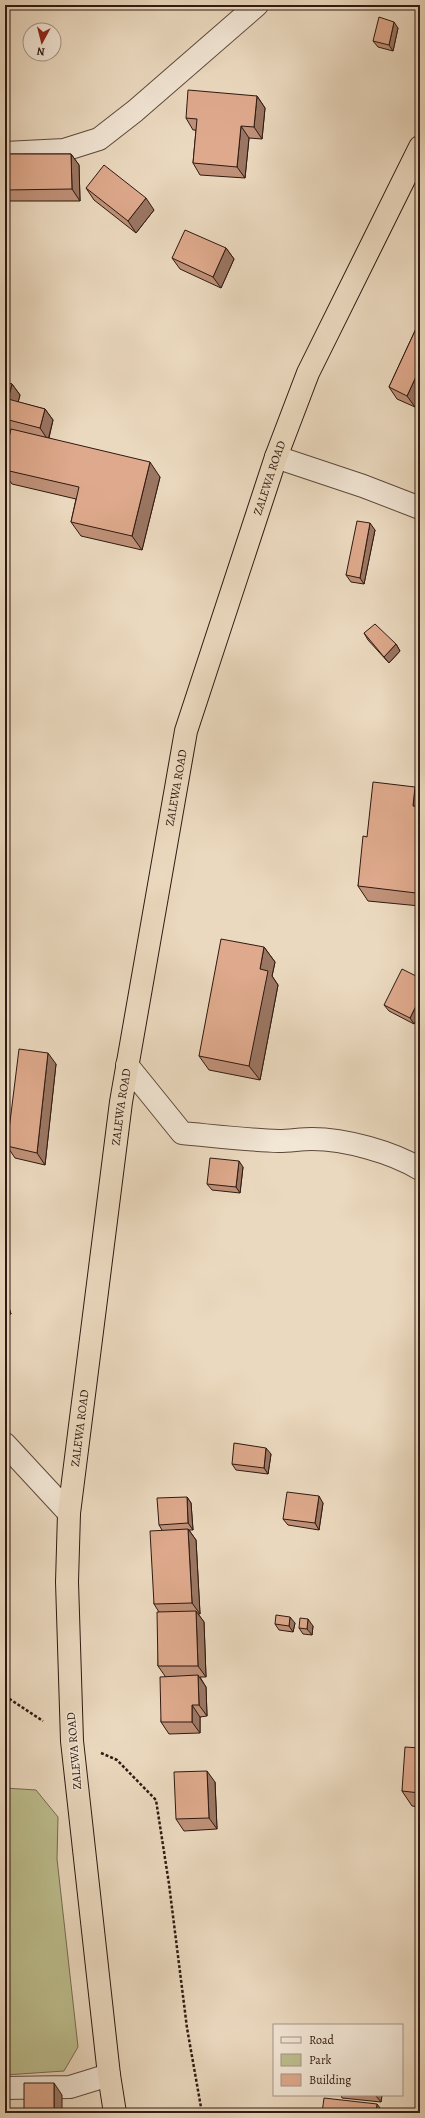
<svg xmlns="http://www.w3.org/2000/svg" width="425" height="2118" font-family="Alegreya,serif">
<style>
.green{fill:#bdbe8e;stroke:#766c50}
.lines{fill:none;stroke-linecap:round;stroke-linejoin:round}
.street-casing{stroke:#5e493c;stroke-width:24}
.highway-casing{stroke:#2f1911;stroke-width:24}
.path{stroke:#2f1911;stroke-width:2.5;stroke-dasharray:3 2;stroke-linecap:butt}
.street{stroke:#f2e6d5;stroke-width:22}
.highway{stroke:#ebd9bf;stroke-width:22}
.wall{fill:#bf9178;stroke:#2f1911}
.shaded-wall{fill:#9b7662;stroke:#2f1911}
.building{fill:#dea98c;stroke:#2f1911}
.labels{text-anchor:middle;stroke-width:3;stroke-linejoin:round;paint-order:stroke}
.street-label{font-size:12px;fill:#2f1911;stroke:#f2e6d5}
</style>
<rect width="100%" height="100%" fill="#ebd9bf"/>
<filter id="stains"><feTurbulence type="fractalNoise" baseFrequency=".005" numOctaves="4"/><feColorMatrix values="0 0 0 0 .2 0 0 0 0 .09 0 0 0 0 .02 0 0 0 .5 -.17"/></filter>
<radialGradient id="worn" r=".72"><stop offset=".6" stop-color="#630" stop-opacity="0"/><stop offset="1" stop-color="#630" stop-opacity=".3"/></radialGradient>
<path class="green" d="M5,1788L36,1790L58,1817L57,1859L78,2047L64,2071L5,2075Z"/>
<g class="lines">
<g class="street-casing">
<path id="street" d="M5,153L64,150L99,139L135,111L257,5
M276,457L363,486L420,508
M127,1065L182,1133C214,1136 246,1140 279,1141C290,1141 301,1139 312,1139C345,1139 392,1152 420,1169
M5,1444L69,1513
M5,2088L70,2087L109,2075"/>
</g>
<g class="highway-casing">
<g id="highway">
<path id="s1" d="M115,2113L109,2075L72,1741L67,1582L69,1513L121,1102L186,731L276,457L308,373L420,147"/>
</g>
</g>
<path class="path" d="M5,1696L43,1721
M101,1753L117,1760L156,1800L169,1884L187,2028L202,2113"/>
<use href="#street" class="street"/>
<use href="#highway" class="highway"/>
</g>
<path class="wall" d="M398,28L393,51L378,47L373,41Z
M257,96L265,108L262,139L249,138L245,178L200,175L193,163L196,130H193L186,118Z
M5,154H71L79,165L80,201H5Z
M86,188L154,210L136,233L94,200Z
M226,248L234,259L221,288L180,269L172,258Z
M420,320L415,407L397,399L389,387Z
M5,382L12,384L20,395L18,402L45,409L53,420L49,438L160,477L142,550L81,536L71,522L76,499L12,484L5,474V456L11,430L5,428Z
M375,530L364,584L351,582L346,575Z
M364,633L396,644L400,651L389,663L368,640Z
M415,787L420,794V906L368,901L358,886L367,837Z
M264,947L275,962L272,976L278,985L260,1080L209,1070L199,1056Z
M420,978V1013L414,1024L389,1011L384,1005Z
M56,1064L45,1165L15,1158L7,1146Z
M243,1167L240,1193L212,1190L207,1184Z
M5,1295L11,1314L5,1316Z
M271,1454L268,1474L236,1470L232,1464Z
M187,1497L191,1503L193,1530H189L196,1540L200,1614H198L204,1622L206,1677H200L206,1687L207,1716L200,1717V1733L169,1734L161,1722L165,1676L158,1666L159,1612L154,1604L162,1530L159,1525Z
M323,1503L319,1530L288,1525L283,1519Z
M295,1623L293,1632L279,1630L275,1624Z
M313,1626L312,1635L303,1634L299,1628Z
M420,1748V1807L412,1806L402,1791Z
M215,1782L217,1829L184,1831L176,1819Z
M341,2095H382L381,2102L342,2098Z"/>
<path class="shaded-wall" d="M394,22L398,28L393,51L389,45Z
M257,96L265,108L262,139L254,127Z
M241,126L249,138L245,178L237,167Z
M71,154L79,165L80,201L72,189Z
M146,198L154,210L136,233L128,221Z
M226,248L234,259L221,288L213,277Z
M420,368V397L415,407L407,396Z
M12,384L20,395L16,410L8,399Z
M45,409L53,420L48,440L40,428Z
M150,462L160,477L142,550L132,536Z
M370,523L375,530L364,584L360,578Z
M396,644L400,651L389,663L384,657Z
M415,787L420,794V830L417,826L413,806Z
M420,859V898L416,893Z
M264,947L275,962L272,976L278,985L260,1080L249,1066L260,969Z
M420,998V1013L414,1024L410,1018Z
M48,1053L56,1064L45,1165L37,1153Z
M239,1161L243,1167L240,1193L236,1187Z
M5,1295L11,1314L5,1306Z
M266,1448L271,1454L268,1474L264,1468Z
M319,1496L323,1503L319,1530L315,1523Z
M187,1497L191,1503L193,1530L188,1523Z
M188,1529L196,1540L200,1614L192,1603Z
M196,1611L204,1622L206,1677L198,1666Z
M290,1617L295,1623L293,1632L289,1626Z
M308,1619L313,1626L312,1635L307,1629Z
M198,1675L206,1687L207,1716L199,1705Z
M192,1705L200,1717V1733L192,1722Z
M207,1771L215,1782L217,1829L209,1818Z
M54,2083L62,2095V2113H54Z
M377,2095H382L381,2102L376,2096Z
M377,2104L384,2113H376Z"/>
<path class="building" d="M379,17L394,22L389,45L373,41Z
M188,90L257,96L254,127L241,126L237,167L193,163L197,119L186,118Z
M5,154H71L72,189L5,190Z
M104,165L146,198L128,221L86,188Z
M185,230L226,248L213,277L172,258Z
M420,320V368L407,396L389,387Z
M5,382L12,384L8,399L45,409L40,428L5,419Z
M11,429L150,462L132,536L71,522L79,487L5,470V456Z
M357,521L370,523L360,578L346,575Z
M375,624L396,644L384,657L364,633Z
M373,782L415,787L413,806L420,807L417,826H420V859L416,893L358,886L363,836L367,837Z
M221,939L264,947L260,969L268,971L249,1066L199,1056Z
M402,969L420,978V998L410,1018L384,1005Z
M19,1049L48,1053L37,1153L7,1146Z
M210,1158L239,1161L236,1187L207,1184Z
M234,1443L266,1448L264,1468L232,1464Z
M287,1492L319,1496L315,1523L283,1519Z
M187,1497L188,1523L159,1525L157,1498Z
M188,1529L192,1603L154,1604L150,1531Z
M196,1611L198,1666H158L157,1612Z
M276,1615L290,1617L289,1626L275,1624Z
M300,1618L308,1619L307,1629L299,1628Z
M198,1675L199,1705H192V1722H161L160,1677Z
M405,1747L420,1748V1793L402,1791Z
M207,1771L209,1818L176,1819L174,1772Z
M24,2083H54V2113H24Z
M324,2098L377,2104L376,2113H322Z"/>
<g class="labels">
<g class="street-label">
<text dy="4" stroke="none"><textPath href="#s1" startOffset="1660">ZALEWA ROAD</textPath></text>
<text dy="4" stroke="none"><textPath href="#s1" startOffset="1336">ZALEWA ROAD</textPath></text>
<text dy="4" stroke="none"><textPath href="#s1" startOffset="1012">ZALEWA ROAD</textPath></text>
<text dy="4" stroke="none"><textPath href="#s1" startOffset="688">ZALEWA ROAD</textPath></text>
<text transform="translate(74 1751) rotate(-95)" y="4">ZALEWA ROAD</text>
</g>
</g>
<rect width="425" height="2118" fill="none" stroke="#ebd9bf" stroke-width="20"/>
<rect x="6" y="6" width="413" height="2106" fill="none" stroke="#2f1911" stroke-width="2"/>
<rect x="10" y="10" width="405" height="2098" fill="none" stroke="#2f1911"/>
<rect x="273" y="2024" width="130" height="72" fill="#f2e6d5" stroke="#a49487"/>
<rect x="281" y="2037" width="20" height="6" fill="#f2e6d5" stroke="#a49487"/>
<text x="309" y="2044" font-size="12" fill="#2f1911">Road</text>
<rect x="281" y="2054" width="20" height="12" fill="#bdbe8e" stroke="#a49487"/>
<text x="309" y="2064" font-size="12" fill="#2f1911">Park</text>
<rect x="281" y="2074" width="20" height="12" fill="#dea98c" stroke="#a49487"/>
<text x="309" y="2084" font-size="12" fill="#2f1911">Building</text>
<g transform="translate(42 42) rotate(187)"><circle r="19" fill="#f2e6d5" stroke="#a49487"/>
<path d="M0-3L7 15L0 10L-7 15Z" fill="#8f2418"/>
<text y="-6" font-size="11" font-weight="bold" text-anchor="middle" fill="#2f1911">N</text>
</g>
<rect width="100%" height="100%" filter="url(#stains)"/>
<rect width="100%" height="100%" fill="url(#worn)"/>
</svg>
